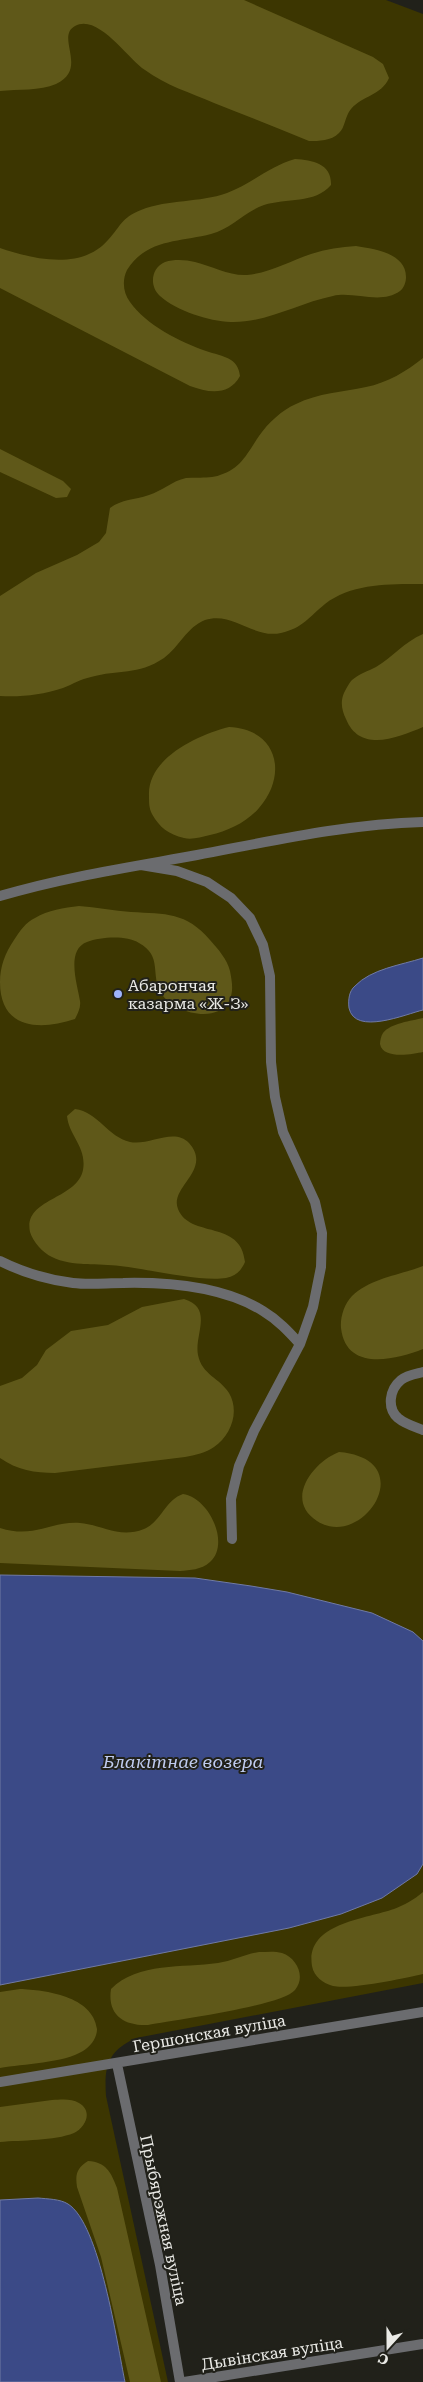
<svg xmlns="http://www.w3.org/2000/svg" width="423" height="2382" font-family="'Roboto Serif',serif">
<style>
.green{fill:#3c3601}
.forest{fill:#5f5819}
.water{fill:#3b4a87;stroke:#707aa4}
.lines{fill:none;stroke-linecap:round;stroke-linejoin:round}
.lane{stroke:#6b6c6f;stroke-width:10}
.street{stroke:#6b6c6f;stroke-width:10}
.poi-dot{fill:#9eb4fd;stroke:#21211a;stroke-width:2}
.labels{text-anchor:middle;stroke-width:4;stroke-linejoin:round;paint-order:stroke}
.poi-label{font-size:16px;fill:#eaeae6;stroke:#21211a;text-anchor:start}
.street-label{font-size:16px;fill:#eaeae6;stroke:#21211a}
.water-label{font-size:18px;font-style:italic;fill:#bfcbef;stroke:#21211a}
</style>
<rect width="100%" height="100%" fill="#21211a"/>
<path class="green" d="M0,0H386L423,14V1983L136,2038C108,2051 104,2065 106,2096L168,2382H0Z"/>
<path class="forest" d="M0,0H244L373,57L383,64L389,78C381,96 363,95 351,109C345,116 345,128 339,133C331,141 319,141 309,141C277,128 245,115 214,103C191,93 165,85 145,70C128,59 98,13 75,26C55,37 89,69 56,84C40,91 18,89 0,91Z
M295,159C313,160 332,164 331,185C315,204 286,198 264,205C244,212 231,229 211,234C180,242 146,239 127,270C122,280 123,293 130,302C146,325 180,342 206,351C214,354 223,355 231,360C237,364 239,369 240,376C229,396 209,393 190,386L0,288V248C33,259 81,271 108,240C121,226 121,218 141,210C169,199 199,203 227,193C251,184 270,166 295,159Z
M356,246C374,249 406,253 406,277C406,282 404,288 400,291C381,305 354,291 333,296C298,303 267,323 231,322C208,321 177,311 160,296C149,286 151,268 165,262C175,259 186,260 195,262C212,266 229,276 247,275C270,273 290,261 311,254C326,249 341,247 356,246Z
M423,358V584C390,584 352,583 325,604C309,617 303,628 281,633C253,639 233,611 205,620C187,627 179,647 164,658C137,676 119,669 91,677C81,679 73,684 63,688C42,695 22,697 0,696V596L36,573L77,555L99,542L106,533L110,508C122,499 134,500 149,495C162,491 172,481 186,478C197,477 210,479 220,475C241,469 248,452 259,436C268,423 282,410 296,404C318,393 343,392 366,387C387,383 407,371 423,358Z
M0,449L63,481L71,489L67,497L56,498L0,472Z
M423,634V727C399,737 360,754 346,719C342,711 340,702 344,693C346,689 349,683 352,680C359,674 368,671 376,667C393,657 404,642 423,634Z
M229,727C278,729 288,775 259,808C247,822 228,831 210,835C201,837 192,840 184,838C168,834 160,828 152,814C149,808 149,803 149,796C147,758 198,735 229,727Z
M79,906C96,907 114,911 131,912C166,914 186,912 210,940C218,949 227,959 230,971C232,982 234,991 229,1001C216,1025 172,1012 161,993C150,975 163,956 139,943C126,935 101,937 87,942C65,950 78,986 80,1001C81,1007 78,1013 75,1019C39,1031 0,1029 0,982C0,967 5,953 14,940C19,932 26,922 35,918C48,910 64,908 79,906Z
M423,1018V1052C413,1054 383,1060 380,1044C380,1041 381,1036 383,1033C391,1023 411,1021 423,1018Z
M75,1109C98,1112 108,1137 130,1142C149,1146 174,1127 189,1143C213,1170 169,1187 178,1209C190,1239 241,1219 245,1262C241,1271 236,1276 226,1278C200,1282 148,1269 120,1266C99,1263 72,1267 52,1257C43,1253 33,1242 30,1232C23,1198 77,1200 83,1170C87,1147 69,1136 67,1116Z
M423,1266V1349C395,1360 346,1372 341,1328C340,1318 344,1304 352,1296C371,1278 400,1275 423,1266Z
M184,1299C214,1308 194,1335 198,1355C202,1375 220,1378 229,1393C240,1412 231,1435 214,1447C206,1453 195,1455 185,1457L55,1473C35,1473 17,1470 0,1458V1386L22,1378L37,1365L46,1350L71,1331L108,1325L142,1307Z
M339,1452C422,1459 363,1551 317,1521C284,1500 313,1462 339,1452Z
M183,1494C208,1497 231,1543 210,1562C201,1570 190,1570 180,1571L0,1563V1528C35,1539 49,1521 80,1523C103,1525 119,1539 144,1529C162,1521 165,1500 183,1494Z
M423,1892V1974C406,1978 349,1990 333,1986C323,1983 314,1977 312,1966C305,1923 366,1919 394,1909C404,1905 414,1900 423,1892Z
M259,1952C267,1952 275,1951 282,1953C297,1958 306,1977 295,1990C282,2006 174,2020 148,2025C124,2026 107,2015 111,1989C138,1962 183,1968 218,1963C232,1961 245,1954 259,1952Z
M20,1989C45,1990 93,1996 97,2029C97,2038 91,2046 83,2051C64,2063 23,2064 0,2068V1992Z
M52,2100C60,2100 71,2098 79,2103C93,2111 86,2127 74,2133C54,2141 22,2140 0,2142V2107Z
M88,2161C106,2162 111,2172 117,2188L161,2382H130L101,2257L77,2187C75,2174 77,2168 88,2161Z"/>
<path class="water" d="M423,958V1010C406,1014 355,1036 349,1008C348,1000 349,991 355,986C371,969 401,965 423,958Z
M0,1575L195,1578L251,1586L287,1592L372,1613L413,1632L423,1641V1864L417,1874L382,1898L341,1914L289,1928L0,1985Z
M38,2198C48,2199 60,2199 68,2204C100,2224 117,2344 125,2382H0V2200Z"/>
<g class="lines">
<path class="lane" d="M141,865L177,871L207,882L231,898L250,918L263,945L270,976L271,1062L275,1097L283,1132L315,1202L322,1233L321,1267L313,1307L300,1344L254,1431L239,1466L231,1499L232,1539
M0,896C64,877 131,867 197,855C272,841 347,824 423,822
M0,1261C22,1272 49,1280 73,1283C90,1285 106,1283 123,1283C168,1282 224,1287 263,1311C278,1320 289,1332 300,1344"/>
<path class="street" d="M423,1372C415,1374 407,1375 401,1380C389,1390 387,1408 398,1418C405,1424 415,1427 423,1430
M117,2064L160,2265L180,2382
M0,2082L423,2012
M184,2382L423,2344"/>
</g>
<circle class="poi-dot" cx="118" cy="994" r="5"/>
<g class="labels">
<g class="poi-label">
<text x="128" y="991">Абарончая<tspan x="128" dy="18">казарма «Ж-З»</tspan></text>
</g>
<g class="street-label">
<text transform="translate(209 2033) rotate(-10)" y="6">Гершонская вуліца</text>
<text transform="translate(164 2220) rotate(78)" y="6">Прыбярэжная вуліца</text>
<text transform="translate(272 2353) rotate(-9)" y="6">Дывінская вуліца</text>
</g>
<g class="water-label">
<text x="183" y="1768">Блакітнае возера</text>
</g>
</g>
<g transform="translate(388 2347) rotate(201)" stroke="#21211a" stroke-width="4" paint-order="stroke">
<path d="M0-4L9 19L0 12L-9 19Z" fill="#eaeae6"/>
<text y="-8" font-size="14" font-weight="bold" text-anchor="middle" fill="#eaeae6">С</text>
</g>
</svg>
